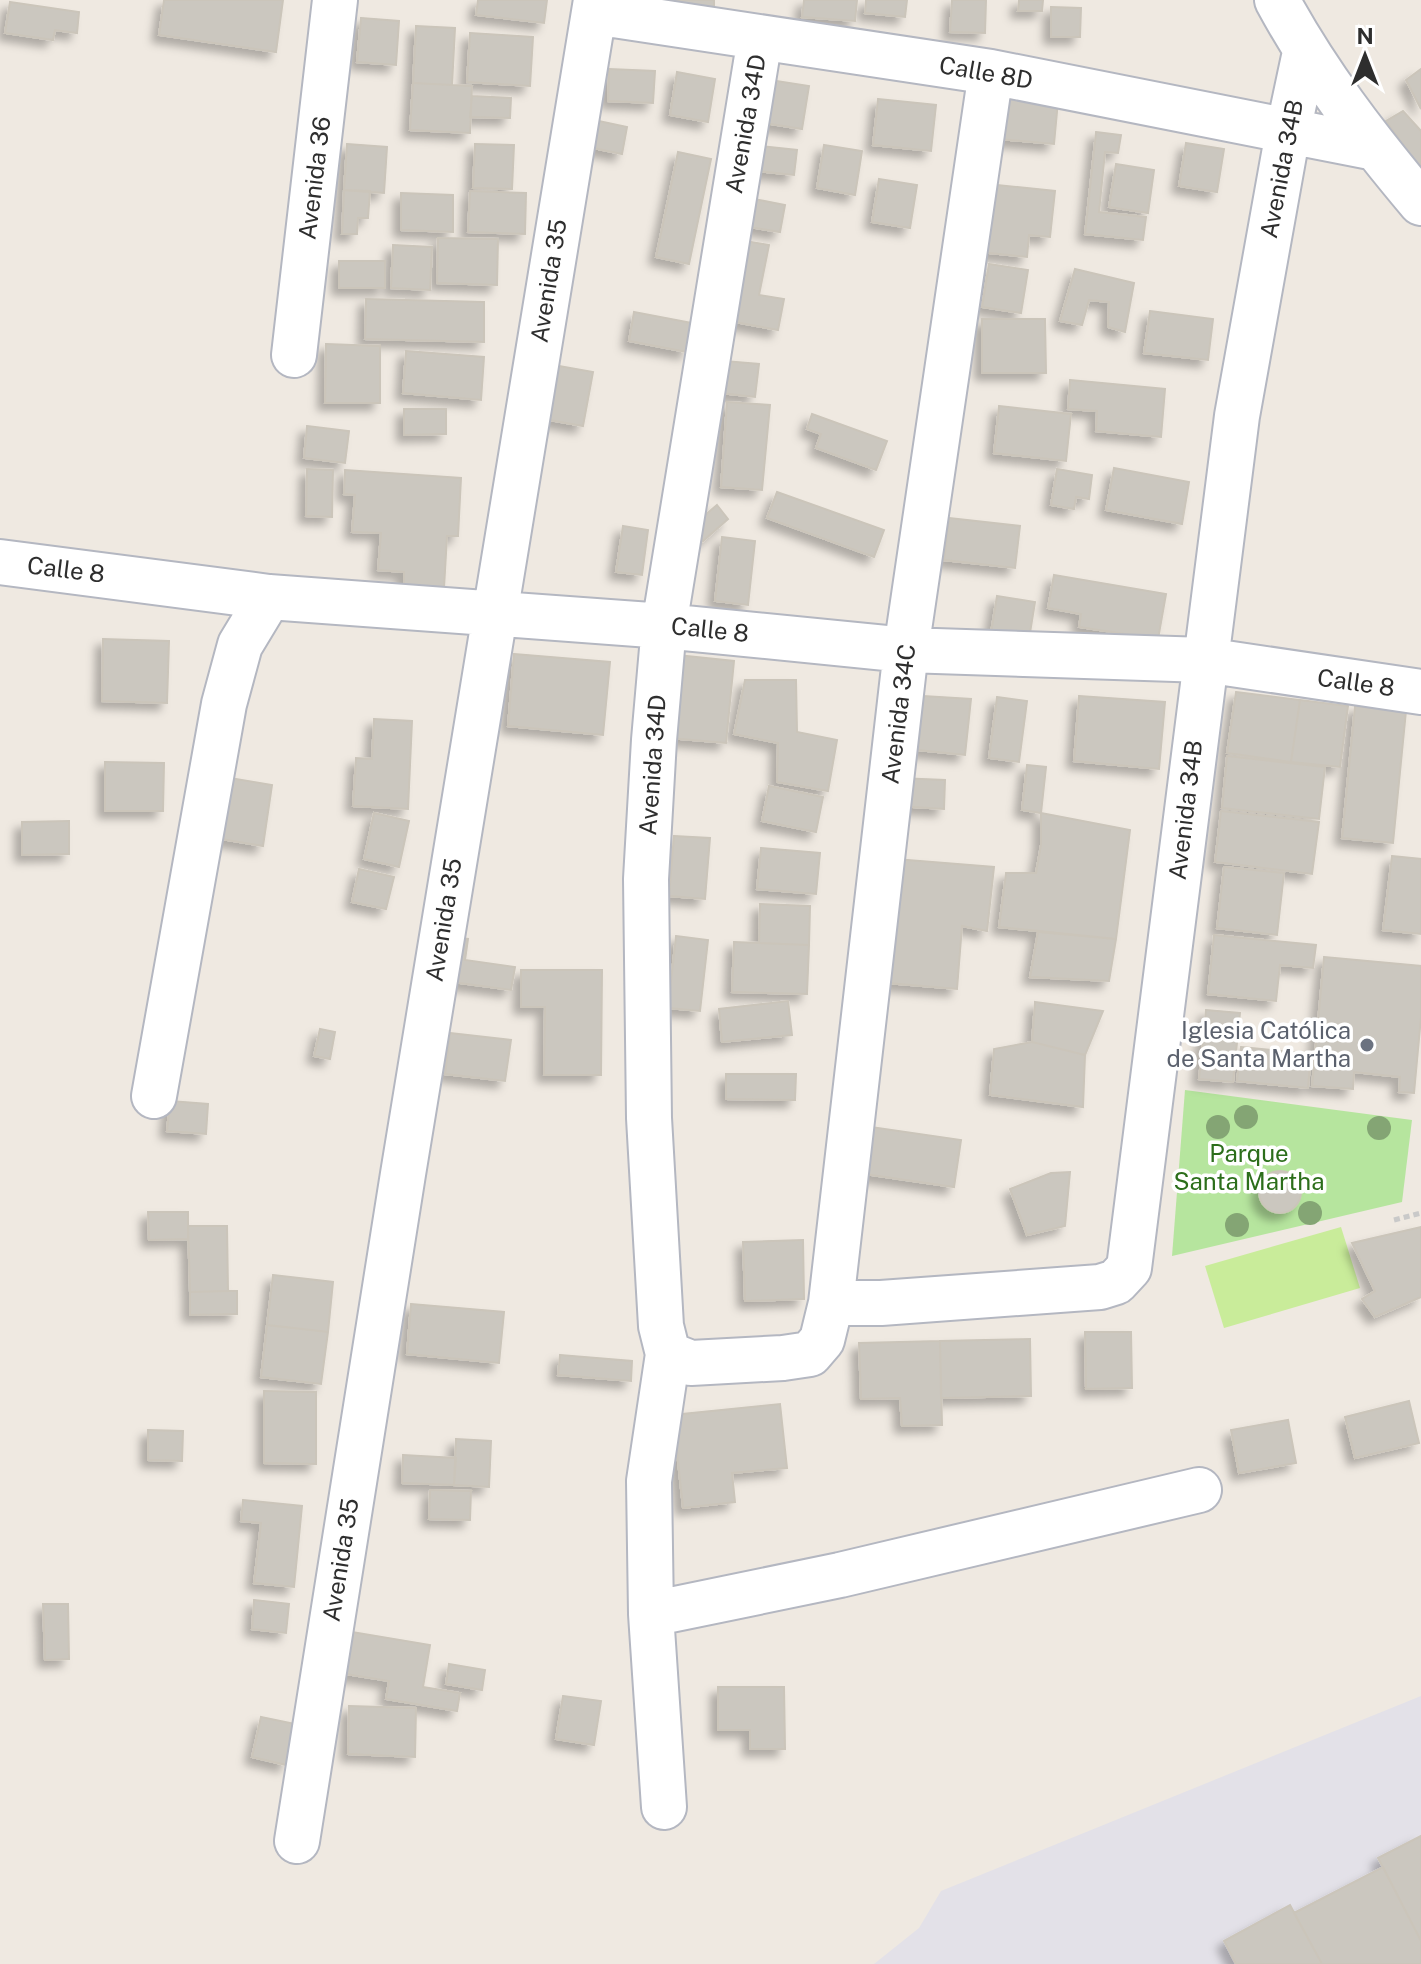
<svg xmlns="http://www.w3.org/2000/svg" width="1421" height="1964" font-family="'Public Sans',sans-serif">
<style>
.industrial{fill:#e3e1e8}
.green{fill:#b6e59e}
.pitch{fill:#c9ec9a}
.building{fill:#cbc7bf;stroke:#cbc5ba;stroke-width:2;filter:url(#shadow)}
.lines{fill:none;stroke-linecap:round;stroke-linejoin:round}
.street-casing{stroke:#b4b7c1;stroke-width:48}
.path{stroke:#c9c9c9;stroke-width:5;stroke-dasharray:6 4;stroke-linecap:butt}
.street{stroke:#fff;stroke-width:44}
.tree{fill:#84a574}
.worship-dot{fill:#6b7280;stroke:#fff;stroke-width:3}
.labels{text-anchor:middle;stroke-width:7;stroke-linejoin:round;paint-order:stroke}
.street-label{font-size:24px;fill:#2e2e2e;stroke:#fff}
.worship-label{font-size:24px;fill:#5b616d;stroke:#fff;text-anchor:end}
.park-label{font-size:24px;fill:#2c6e1b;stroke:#fff}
</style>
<defs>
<filter id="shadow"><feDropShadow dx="-7" dy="7" stdDeviation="4" flood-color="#0004"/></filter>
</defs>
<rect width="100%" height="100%" fill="#efe9e1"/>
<path class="industrial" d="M1421,1696V1964H874L919,1928L941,1891Z"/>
<path class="green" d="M1185,1090L1412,1120L1402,1202L1172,1256Z"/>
<path class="pitch" d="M1341,1227L1360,1288L1224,1328L1205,1266Z"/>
<path class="building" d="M164,0H283L276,52L159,35Z
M478,0H547L544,23L476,15Z
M638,0H714V8Z
M804,0H857L855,21L802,17Z
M866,0H907L905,17L865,13Z
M952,0H986L985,33L950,32Z
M1019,0H1043L1042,11H1018Z
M10,2L79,12L77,33L55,30L53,40L5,33Z
M1051,7L1081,8L1080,37H1051Z
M361,18L399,21L396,65L357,62Z
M416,26L455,28L452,85L413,83Z
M470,33L533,37L530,86L467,82Z
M609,69L655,71L653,103L608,101Z
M1421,69V109L1406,80Z
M677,72L715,79L708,122L670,115Z
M770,80L809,86L802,129L764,123Z
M413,83L472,86L470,133L410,130Z
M990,94L1058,101L1054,144L987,138Z
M472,96L511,98L510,118L470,117Z
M878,99L936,105L931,151L873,145Z
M1403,111L1421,131V170L1386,121Z
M594,120L627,127L622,154L588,147Z
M1096,132L1121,135L1118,153L1105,152L1099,212L1146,217L1143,240L1085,234Z
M1186,143L1224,149L1217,192L1179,186Z
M347,144L387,147L384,193L344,190Z
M475,144L514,145L512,189L473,188Z
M824,145L862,151L855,195L817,188Z
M760,146L797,150L794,175L757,171Z
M678,152L711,159L689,264L656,257Z
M1116,164L1154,170L1148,213L1109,207Z
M879,179L917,185L910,228L872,222Z
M987,184L1055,191L1050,237L1029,235L1027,257L980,252Z
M344,190L370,191L368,218H358L357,234H342Z
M470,191L526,193L525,234L468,232Z
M401,193L453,195V232L401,230Z
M754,199L785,205L780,232L749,227Z
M438,238L498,239L497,285L437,283Z
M739,240L769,245L759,295L784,299L778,330L724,320Z
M393,245L432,247L430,290L391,288Z
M339,261H385V288H339Z
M989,264L1028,270L1021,313L982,307Z
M1075,269L1134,283L1125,332L1108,327L1109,302L1089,300L1082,325L1060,321Z
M366,299L484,302V342L365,339Z
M1150,311L1213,319L1208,360L1144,353Z
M634,312L692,323L687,352L629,341Z
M982,319H1045L1046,373H982Z
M326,344L380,346V403H325Z
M406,351L484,357L481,400L403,393Z
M724,361L759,364L755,397L721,393Z
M559,366L593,372L583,426L549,420Z
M1070,380L1165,389L1161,437L1096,431L1097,411L1068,409Z
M727,402L770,405L762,490L721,487Z
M999,406L1071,414L1066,461L994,453Z
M404,409H446V434L404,435Z
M812,414L887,441L876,470L816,448L821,434L807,429Z
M307,426L349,431L345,463L304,458Z
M1114,468L1189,482L1182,524L1106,510Z
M307,469L333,470L332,517L306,516Z
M1057,469L1092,475L1089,499L1076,497L1074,509L1051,505Z
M345,470L461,478L458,536H447L444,588L404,585V572L378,570L381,533L352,532L355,495L344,494Z
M777,492L884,530L874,557L767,518Z
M717,505L728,519L703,541L691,527Z
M949,518L1020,526L1015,568L944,560Z
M623,526L648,530L642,575L616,572Z
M722,537L755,541L748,605L715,601Z
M1054,575L1166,594L1158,639L1079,627L1081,614L1048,608Z
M997,596L1035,602L1028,645L990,639Z
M103,639L169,641L167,703L102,701Z
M514,654L610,662L603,735L508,726Z
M677,655L734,661L726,743L669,738Z
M745,680H796L797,732L837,740L828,791L777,782L778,743L734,734Z
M1236,692L1300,700L1291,762L1227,753Z
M923,696L971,699L965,755L918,750Z
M1079,696L1165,702L1159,769L1074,761Z
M997,697L1027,701L1019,762L989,758Z
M1300,700L1348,706L1340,767L1291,762Z
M1355,706L1406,711L1393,843L1342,838Z
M374,719L412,721L408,809L353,806L356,758L372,759Z
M1227,756L1325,767L1319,819L1222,808Z
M105,762L164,763L163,811H105Z
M1027,765L1046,767L1041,813L1022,810Z
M224,777L272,785L263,846L215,838Z
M898,778L945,780L944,809L897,806Z
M769,786L823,797L816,832L762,821Z
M1221,811L1319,822L1312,874L1215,862Z
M374,813L409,821L399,867L364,859Z
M1041,813L1130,830L1116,939L999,927L1006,873H1036L1041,845Z
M69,821V854L22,855V822Z
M674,836L710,838L705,899L669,896Z
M761,848L820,853L816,894L757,889Z
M1392,856L1421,859V934L1383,930Z
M895,859L994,867L987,931L962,926L957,989L875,982Z
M1224,867L1284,873L1277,935L1217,928Z
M359,869L394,877L386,909L352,902Z
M760,904L810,906L809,945L759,943Z
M1038,932L1116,939L1109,981L1030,977Z
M1214,935L1316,945L1313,968L1280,965L1276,1001L1208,994Z
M676,936L708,940L700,1011L668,1008Z
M450,937L468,939L465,960L515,967L511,990L444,981Z
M734,942L809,945L807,994L732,992Z
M1324,957L1421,966V1017L1414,1093L1399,1092L1400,1077L1354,1072L1353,1089L1312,1086Z
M521,970H602L601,1075H544L545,1007H521Z
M788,1001L792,1035L722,1042L719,1009Z
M1035,1002L1103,1011L1085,1055L1032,1042Z
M1206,1010L1240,1013L1233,1082L1199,1079Z
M320,1029L335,1032L330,1059L314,1056Z
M450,1033L511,1040L505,1081L445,1074Z
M1032,1042L1085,1055L1083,1107L990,1095L994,1049Z
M1241,1047L1311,1054L1308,1088L1237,1081Z
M726,1074H796L795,1100L726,1099Z
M170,1101L208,1104L206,1134L167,1131Z
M864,1126L961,1140L954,1187L857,1173Z
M1259 1192a21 21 0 1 1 42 0a21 21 0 1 1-42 0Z
M1070,1172L1065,1226L1027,1235L1010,1189L1051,1173Z
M148,1212H188V1239L149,1240Z
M188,1226H227L228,1291L190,1292Z
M1421,1227V1297L1375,1317L1362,1299L1375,1291L1352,1243Z
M803,1240L804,1299L745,1301L743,1242Z
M273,1275L333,1282L328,1332L267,1325Z
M228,1291H237V1314L190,1315V1292Z
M411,1304L504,1312L499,1363L407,1354Z
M267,1325L328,1332L321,1384L261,1377Z
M1085,1332H1131L1132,1388L1086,1389Z
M1030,1339L1031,1396L941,1398L940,1341Z
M940,1341L942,1425L902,1426L900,1398L861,1399L859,1343Z
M560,1355L632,1361L631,1381L558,1375Z
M264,1391L316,1392V1464L264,1463Z
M1409,1401L1419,1443L1355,1458L1345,1417Z
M780,1404L787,1468L732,1473L735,1502L683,1508L673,1415Z
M1288,1420L1296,1463L1239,1473L1231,1430Z
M148,1430L183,1431L182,1461L148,1460Z
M456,1439L491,1441L489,1487L454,1485Z
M403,1455L456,1458L454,1485L402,1483Z
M430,1490L471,1491L470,1520L429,1519Z
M243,1500L302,1506L294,1587L254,1583L261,1523L241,1521Z
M254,1600L289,1604L286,1633L252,1629Z
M43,1604H68L69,1659L45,1660Z
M346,1631L430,1645L423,1687L460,1693L457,1711L386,1699L389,1681L339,1673Z
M449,1664L485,1670L482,1690L446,1684Z
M718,1687H784L785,1749H750V1730H718Z
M563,1696L601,1701L594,1745L556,1739Z
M349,1706L416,1708L415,1757L348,1754Z
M261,1717L295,1724L286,1765L252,1757Z
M1421,1836V1941L1378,1858Z
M1383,1867L1421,1941V1964H1322L1294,1913Z
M1290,1905L1322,1964H1236L1224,1941Z"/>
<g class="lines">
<g class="street-casing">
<path id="street" d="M1277,0C1317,74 1367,139 1421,203
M594,12L991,72L1375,148
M760,38L664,626L654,740L646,879L649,1118L661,1326L668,1354L691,1363L783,1358L810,1354L822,1340L831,1303L906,650L991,72
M294,355L335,0
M0,562L269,597L664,626L906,650L1205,660L1421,692
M154,1096L224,704L240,645L269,597
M831,1303H881L1100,1287L1116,1282L1129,1268L1237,416L1288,132L1305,52
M651,1614L840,1575L1199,1490
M664,1807L651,1614L649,1481L668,1354
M297,1841L403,1174L596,0"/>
</g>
<path class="path" d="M1394,1220L1421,1213"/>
<use href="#street" class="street"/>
</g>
<g class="tree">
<circle cx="1246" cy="1117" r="12"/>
<circle cx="1218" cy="1127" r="12"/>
<circle cx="1379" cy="1128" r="12"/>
<circle cx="1310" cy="1213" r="12"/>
<circle cx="1237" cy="1225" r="12"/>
</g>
<circle class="worship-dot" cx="1367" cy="1045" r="8"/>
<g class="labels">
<g class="street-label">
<text transform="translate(986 73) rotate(10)" y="8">Calle 8D</text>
<text transform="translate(746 124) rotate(-80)" y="8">Avenida 34D</text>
<text transform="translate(1282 169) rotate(-79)" y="8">Avenida 34B</text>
<text transform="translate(315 178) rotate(-83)" y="8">Avenida 36</text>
<text transform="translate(549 281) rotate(-81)" y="8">Avenida 35</text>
<text transform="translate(66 570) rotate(7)" y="8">Calle 8</text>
<text transform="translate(710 630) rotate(6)" y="8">Calle 8</text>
<text transform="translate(1356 683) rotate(8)" y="8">Calle 8</text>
<text transform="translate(899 714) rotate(-83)" y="8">Avenida 34C</text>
<text transform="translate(653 765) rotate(-86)" y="8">Avenida 34D</text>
<text transform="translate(1186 810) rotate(-83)" y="8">Avenida 34B</text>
<text transform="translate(444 920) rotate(-81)" y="8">Avenida 35</text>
<text transform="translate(341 1560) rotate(-81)" y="8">Avenida 35</text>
</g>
<g class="worship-label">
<text x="1351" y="1039">Iglesia Católica<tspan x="1351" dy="28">de Santa Martha</tspan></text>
</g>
<g class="park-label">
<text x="1249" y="1162">Parque<tspan x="1249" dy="28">Santa Martha</tspan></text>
</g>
</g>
<g transform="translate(1365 56)" stroke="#ffffff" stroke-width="6" paint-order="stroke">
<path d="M0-6L14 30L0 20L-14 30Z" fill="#2e2e2e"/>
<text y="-12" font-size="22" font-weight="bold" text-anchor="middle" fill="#2e2e2e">N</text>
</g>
</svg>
